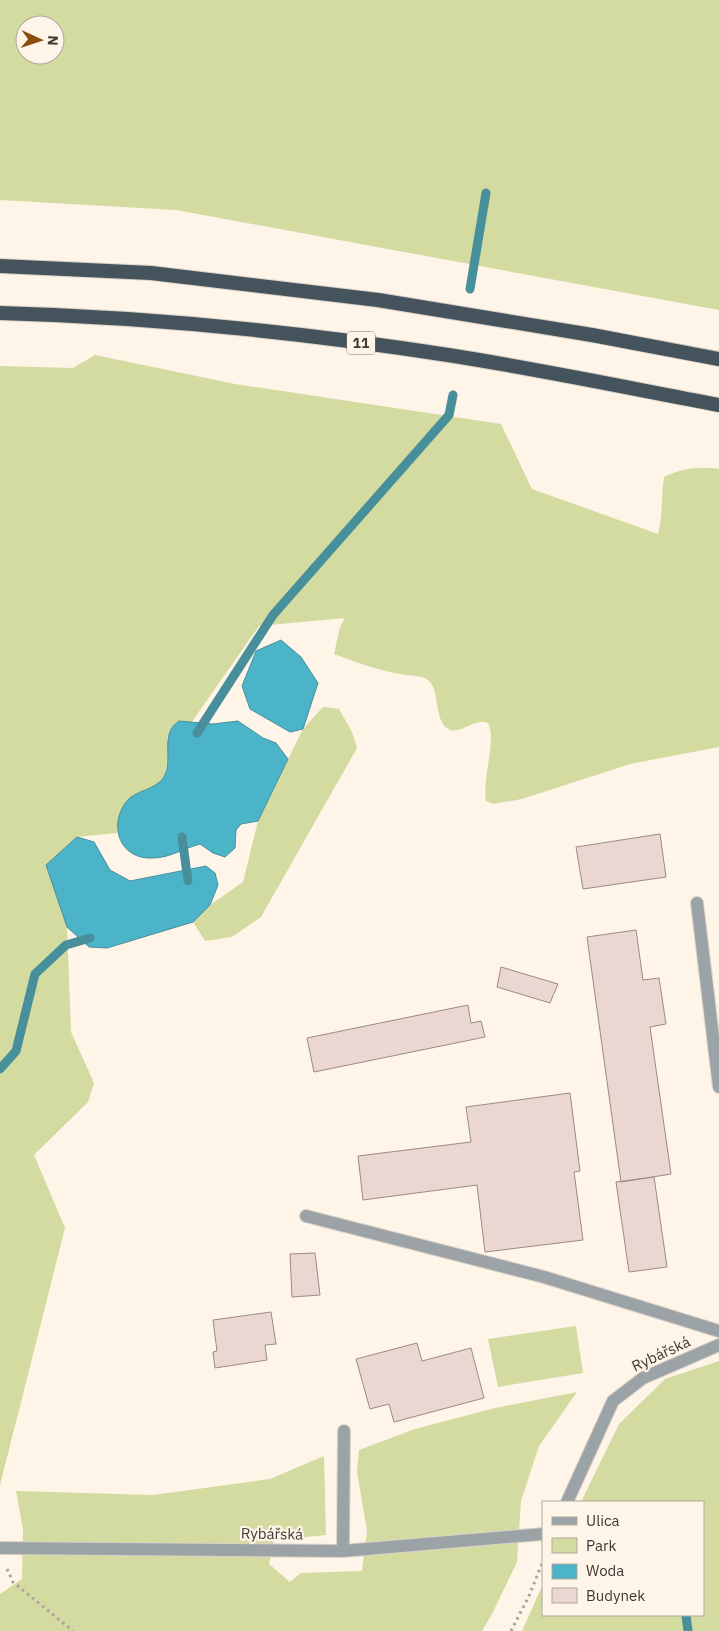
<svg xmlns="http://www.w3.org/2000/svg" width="719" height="1631" font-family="'IBM Plex Sans',sans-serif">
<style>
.green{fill:#d3dba0;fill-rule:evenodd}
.water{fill:#4cb4c8;stroke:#488f9c}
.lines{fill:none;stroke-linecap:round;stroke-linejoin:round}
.stream{stroke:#488f9c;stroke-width:9}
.building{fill:#ebd7d1;stroke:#9c8a84}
.service-casing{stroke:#dbd2c8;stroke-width:14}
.minor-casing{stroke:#dbd2c8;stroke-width:14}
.trunk-casing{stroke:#dbd2c8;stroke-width:16}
.path{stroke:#aba39a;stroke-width:3;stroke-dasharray:2.5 4;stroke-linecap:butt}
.service{stroke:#9ba3a7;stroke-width:12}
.minor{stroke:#9ba3a7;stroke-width:12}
.trunk{stroke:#45545c;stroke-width:14}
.labels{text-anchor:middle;stroke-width:4.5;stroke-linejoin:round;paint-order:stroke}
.shield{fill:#fef4e8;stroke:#78716a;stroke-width:1}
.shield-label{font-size:14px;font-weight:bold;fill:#3e3934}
.street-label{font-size:15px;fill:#3e3934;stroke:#fef4e8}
</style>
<rect width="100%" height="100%" fill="#fef4e8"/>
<path class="green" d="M0,0H719V310L176,210L0,200ZM25,25H55V55H25Z
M95,355L235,384L501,424L532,489L658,534C663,516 661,496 664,477C682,468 699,466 719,469V747L630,764L522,799L493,804L486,801C482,778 497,739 488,723C475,717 459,736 448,729C434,720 440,694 430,682C424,675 413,676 405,675C380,671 358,663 334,654L340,627L345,618L259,626L191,723L179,721L167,737L169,748L165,775L159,783L127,800L119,816L117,833L77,837L58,901L67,927L71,1032L94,1083L88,1102L34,1155L65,1228L0,1485V366L73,368Z
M323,707L339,709L352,732L357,748L261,917L232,937L205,941L193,922L210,905L243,882L258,821L303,729Z
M576,1326L583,1373L498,1387L488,1339Z
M719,1361V1631H522L543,1584V1615H703V1502H581L619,1424L665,1379Z
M577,1392L539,1446L521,1501L517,1562L492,1614L482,1631H0V1594L22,1579L23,1529L16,1491L153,1495L270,1479L324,1456L326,1535L274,1540L269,1564L290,1582L301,1573L362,1571L367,1531L357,1472L359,1450L415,1429L495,1408Z"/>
<path class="water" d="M281,640L301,657L318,683L303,729L290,732L250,709L242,686L256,651Z
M179,721L213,724L238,721L263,738L276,743L288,759L258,821L241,824L236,830L235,848L225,857L213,853L200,844C185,848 169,858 153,858C120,860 108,826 126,802C135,790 156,790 164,777C174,758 159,734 179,721Z
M77,837L94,842L110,870L130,881L206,866L215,873L218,885L210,905L193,922L107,948L89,947L67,927L46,865Z"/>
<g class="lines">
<path class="stream" d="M470,289L486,193
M197,733L273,615L449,415L453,395
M182,837L188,881
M0,1069L16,1051L35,974L66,945L90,938
M686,1615L688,1631"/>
</g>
<path class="building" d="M660,834L666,877L583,889L576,847Z
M636,930L643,980L659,978L666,1024L650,1027L671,1174L621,1182L587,937Z
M501,967L558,984L550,1003L497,987Z
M468,1005L471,1023L481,1021L485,1037L314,1072L307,1038Z
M570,1093L580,1171L574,1172L583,1240L485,1252L477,1185L363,1200L358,1156L471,1142L466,1107Z
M654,1177L667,1267L629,1272L616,1182Z
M315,1253L320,1295L292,1297L290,1254Z
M271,1312L276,1344L265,1345L267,1360L215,1368L213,1352L217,1351L213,1320Z
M417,1343L422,1361L471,1348L484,1398L394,1422L389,1404L370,1409L356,1359Z"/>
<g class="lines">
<g class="service-casing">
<path id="service" d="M697,903L719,1087
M306,1216L544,1277L719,1331"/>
</g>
<g class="minor-casing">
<path id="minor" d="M567,1502L613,1401L643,1378L719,1345
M0,1548L343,1551L543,1534
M343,1551L344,1431"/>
</g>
<g class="trunk-casing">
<path id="trunk" d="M0,266L151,273L378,300L592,335L719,359
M0,313C150,317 299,332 448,355C538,369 629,388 719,405"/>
</g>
<path class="path" d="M7,1569L13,1582L73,1631
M511,1631L529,1596L543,1561"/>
<use href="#service" class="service"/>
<use href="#minor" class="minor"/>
<use href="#trunk" class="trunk"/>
</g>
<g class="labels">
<rect class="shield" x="347" y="331.5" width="28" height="23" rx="4"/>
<g class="shield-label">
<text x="361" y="348">11</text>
</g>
<g class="street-label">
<text transform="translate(661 1354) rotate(-25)" y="5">Rybářská</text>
<text transform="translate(272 1534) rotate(1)" y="5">Rybářská</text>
</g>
</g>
<rect x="542" y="1501" width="162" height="115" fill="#fef4e8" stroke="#b1a9a0"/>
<rect x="552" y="1517" width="25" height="8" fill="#9ba3a7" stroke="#b1a9a0"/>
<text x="586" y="1526" font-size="15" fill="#3e3934">Ulica</text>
<rect x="552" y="1538" width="25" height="15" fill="#d3dba0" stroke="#b1a9a0"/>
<text x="586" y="1551" font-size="15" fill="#3e3934">Park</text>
<rect x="552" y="1564" width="25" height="15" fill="#4cb4c8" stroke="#b1a9a0"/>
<text x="586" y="1576" font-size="15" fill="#3e3934">Woda</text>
<rect x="552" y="1588" width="25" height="15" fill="#ebd7d1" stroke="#b1a9a0"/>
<text x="586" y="1601" font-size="15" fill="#3e3934">Budynek</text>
<g transform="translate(40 40) rotate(93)"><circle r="24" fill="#fef4e8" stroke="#b1a9a0"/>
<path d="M0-4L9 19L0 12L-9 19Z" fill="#8a4f0c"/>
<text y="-8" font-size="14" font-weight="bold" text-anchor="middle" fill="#3e3934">N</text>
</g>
</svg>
